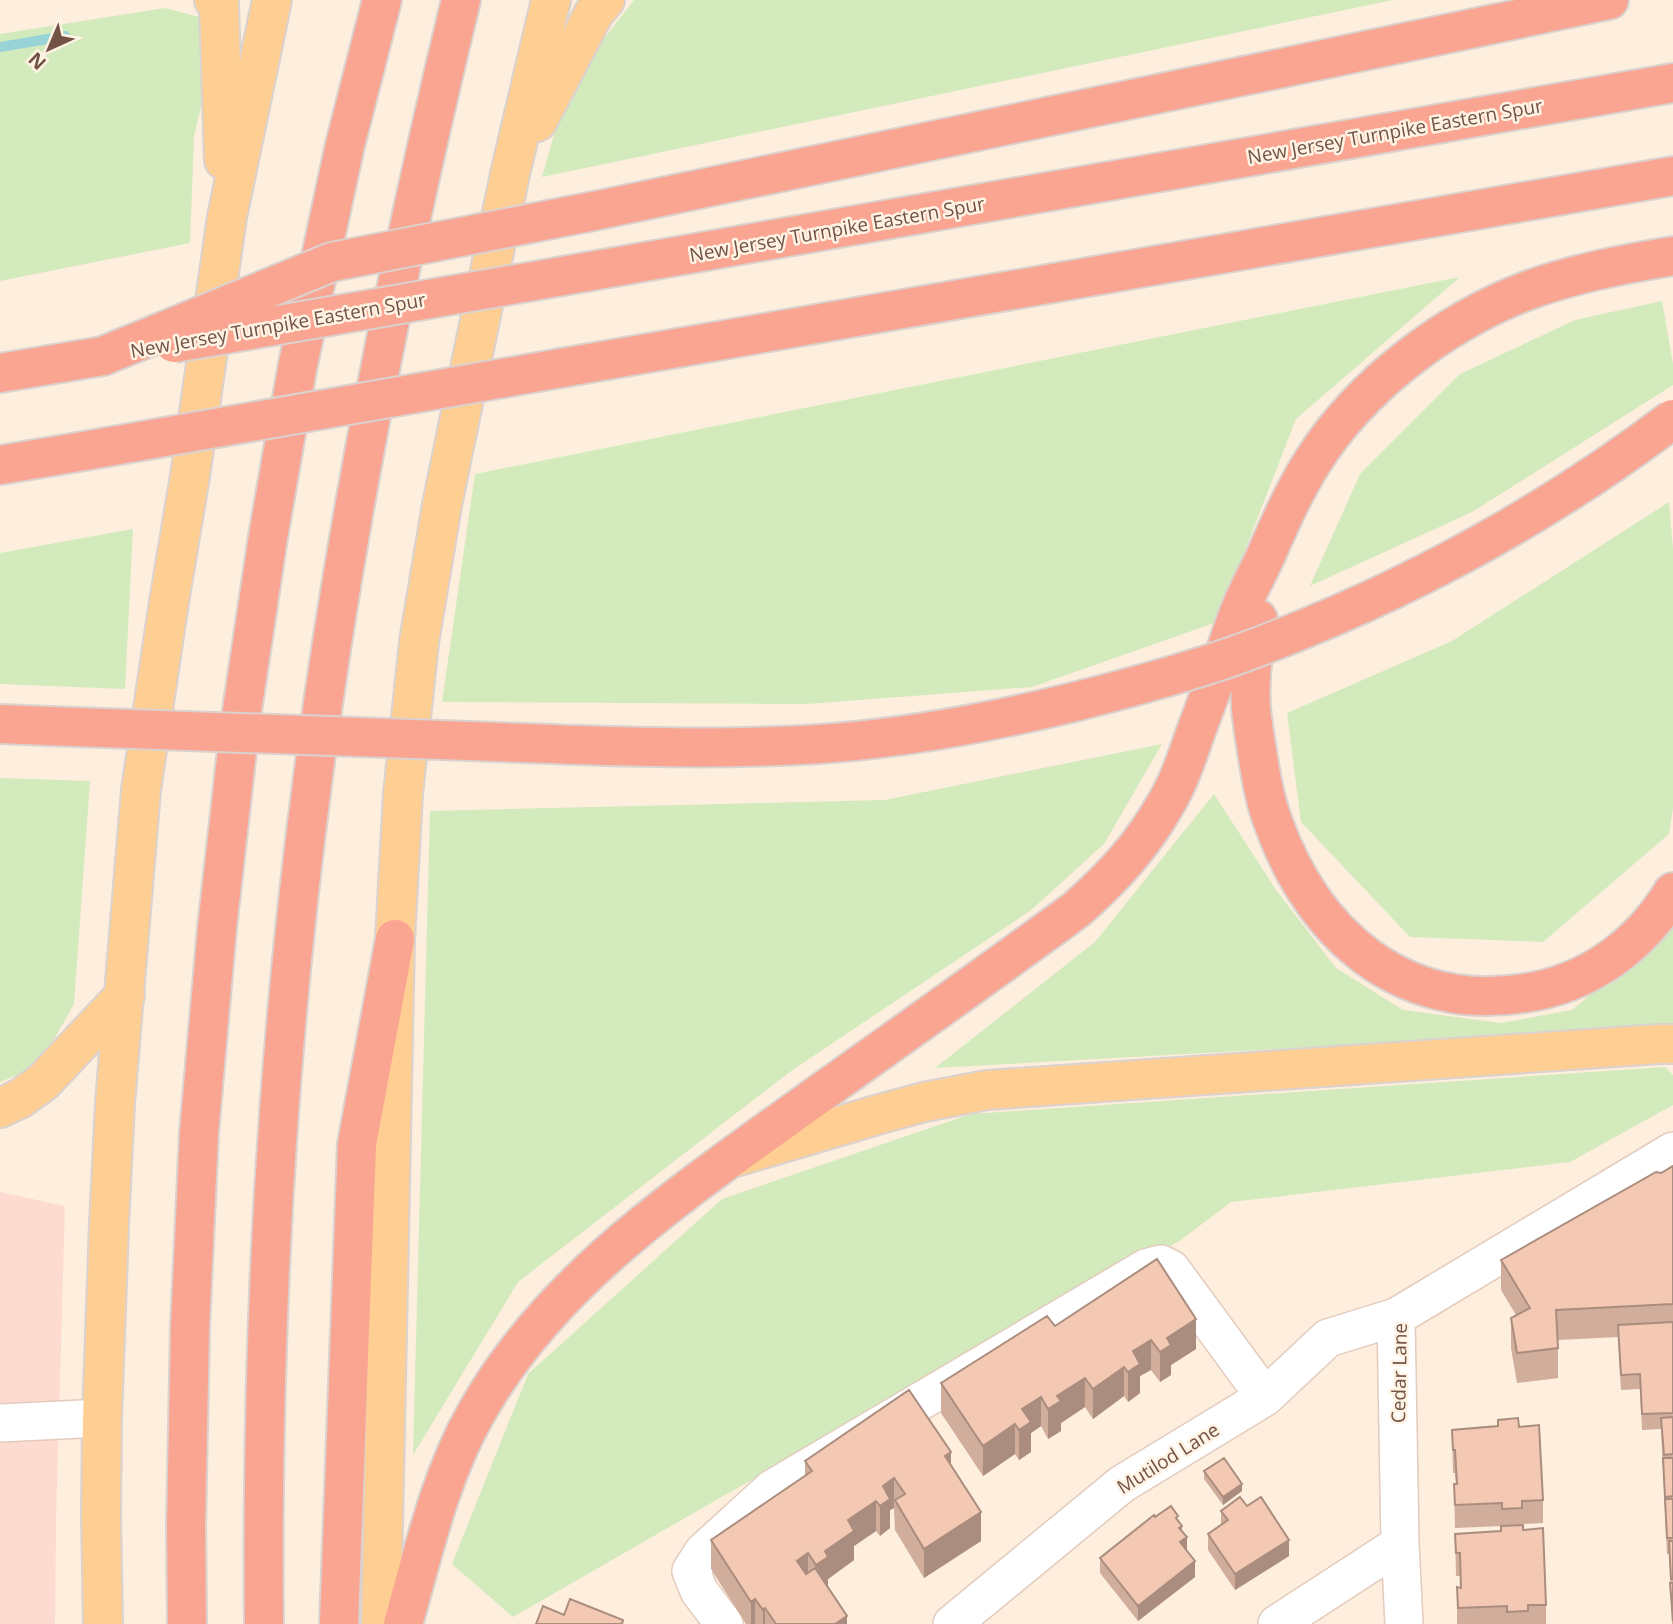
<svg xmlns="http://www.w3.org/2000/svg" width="1673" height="1624" font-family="'Open Sans',sans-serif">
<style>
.commercial{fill:#fedbd0}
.green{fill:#d2eabc}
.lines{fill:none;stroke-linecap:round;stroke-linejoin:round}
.stream{stroke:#98d3d8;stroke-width:10}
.minor-casing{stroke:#e3cbbd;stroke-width:40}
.major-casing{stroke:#dbd2cf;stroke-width:42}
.highway-casing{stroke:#dbd2cf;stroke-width:42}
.minor{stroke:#fff;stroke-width:37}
.major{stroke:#fece93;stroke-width:38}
.highway{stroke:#faa591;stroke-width:38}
.highway-bridge-casing{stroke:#dbd2cf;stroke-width:42;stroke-linecap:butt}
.highway-bridge{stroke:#faa591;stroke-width:38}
.wall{fill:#d1ad9b}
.shaded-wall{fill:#aa8d7e}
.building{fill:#f3c9b4;stroke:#aa8d7e;stroke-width:2}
.labels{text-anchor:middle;stroke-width:5;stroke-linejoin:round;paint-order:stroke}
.street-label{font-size:19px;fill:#735246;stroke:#fff3e4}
</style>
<rect width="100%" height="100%" fill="#fdeede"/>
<path class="commercial" d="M0,1192L65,1206L56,1520L55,1624H0Z"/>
<path class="green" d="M634,0H1393L542,177L568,85Z
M165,8L203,18L209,74L194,136L190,243L0,281V34Z
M1460,277L1296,419L1217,622L1032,687L806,704L442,702L475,474Z
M1662,301L1673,364V385L1472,512L1310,586L1360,474L1460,374L1575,320Z
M1669,502L1673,549V808L1669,834L1543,942L1410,937L1301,822L1287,713L1452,641Z
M133,529L125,689L0,684V553Z
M1162,744L1104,844L1030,911L791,1071L518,1282L413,1455L430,811L885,800Z
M0,778L90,781L74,1004L39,1066L0,1082Z
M1214,794L1276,890L1336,968L1403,1010L1501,1023L1572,1010L1673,927V1024L1597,1036L1314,1047L935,1068L1095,942Z
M1665,1067L1673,1075V1105L1570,1162L1231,1202L1181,1240L725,1495L513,1617L452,1564L528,1374L722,1199L971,1114Z"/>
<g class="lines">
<path class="stream" d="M0,47L65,36"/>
<g class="minor-casing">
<path id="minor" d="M1396,1317L1400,1544L1404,1624
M0,1423L102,1418
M724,1624L699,1591L691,1571L703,1552L772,1489L1146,1268L1161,1264L1171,1269L1265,1397
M952,1624L1122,1484L1265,1397L1328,1338L1396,1317L1673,1151
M1277,1624L1400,1544"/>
</g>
<g class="major-casing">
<path id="major" d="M214,0L219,4L224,160
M537,122L594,13L605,0
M0,1108L21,1098L43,1082L125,995
M735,1157L880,1114L924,1102L987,1090L1660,1044H1673
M103,1624L101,1515L102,1418L109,1225L115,1103L141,790L169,602L190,476L227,217L272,0
M381,1624L395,939L403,794L419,642L442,505L510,174L551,0"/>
</g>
<g class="highway-casing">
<path id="highway" d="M594,211L1609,0
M586,272L1673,83
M561,368L1673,176
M0,373L103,356
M0,465L84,451
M1258,619C1253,648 1249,678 1251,708C1252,720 1254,733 1256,745C1260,771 1264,798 1273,822C1313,934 1401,1013 1525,993C1588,984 1640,946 1673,892
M0,724L48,726
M525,743C623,747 722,750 820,744C906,738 993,722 1078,701
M187,1624L186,1525L190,1327L199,1133L217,928L240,724L268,537L298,364L345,145L382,0
M264,1624C261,1341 276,1057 313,777C347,515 399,257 461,0
M339,1624L357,1144L395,939
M403,1624C423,1554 439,1479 475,1415C547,1285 672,1200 790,1115C885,1047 982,979 1077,909C1112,878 1142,846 1165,805C1178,784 1186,760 1194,737C1204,709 1215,681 1225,653C1230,638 1235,622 1241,608C1248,590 1258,573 1266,555C1280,523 1294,491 1313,461C1361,385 1446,321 1529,290C1576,273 1624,264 1673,256"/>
</g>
<use href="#minor" class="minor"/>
<use href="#major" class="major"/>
<use href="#highway" class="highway"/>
<g class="highway-bridge-casing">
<path id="highway-bridge" d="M174,343L586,272
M103,356L332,262L594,211
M84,451L561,368
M1078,701C1129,688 1181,674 1231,657C1390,600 1538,521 1673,419
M48,726L525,743"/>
</g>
<use href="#highway-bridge" class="highway-bridge"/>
</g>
<path class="wall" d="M1673,1166V1624H1672L1669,1554H1667L1665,1512L1661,1429L1642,1430L1640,1389L1621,1390L1618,1337L1558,1340V1378L1517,1383L1511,1348V1318L1516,1315L1501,1290V1260Z
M1157,1259L1196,1349L1171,1365V1375L1160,1382L1151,1370L1140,1376V1393L1128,1402L1124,1396L1093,1419L1085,1407L1061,1423V1431L1048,1439L1041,1426L1031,1433V1452L1019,1460L1015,1454L983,1476L941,1413V1383L1055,1326Z
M1519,1427L1543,1500V1523L1522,1524V1525L1546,1605V1624H1457V1587L1460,1588V1576H1456L1455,1534L1501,1531V1526L1455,1528L1454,1484H1456L1455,1473H1453L1452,1430Z
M805,1461L951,1465L981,1541L924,1578L895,1530L894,1508L890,1510V1528L880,1536L876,1531L854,1546V1560L828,1579V1587L847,1624H746L711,1569V1540L805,1476Z
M1204,1471L1242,1491L1223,1505L1204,1479Z
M1221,1511L1289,1556L1235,1590L1208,1550V1534L1221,1525Z
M1155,1517L1178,1522L1195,1577L1138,1621L1100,1573V1558Z"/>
<path class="shaded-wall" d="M1196,1319V1349L1171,1365V1375L1160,1382V1352L1167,1338Z
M1151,1340V1370L1140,1376V1393L1128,1402V1372L1133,1351Z
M1124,1367V1396L1093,1419V1389Z
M1085,1378V1407L1061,1423V1431L1048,1439V1409L1057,1396Z
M1041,1397V1426L1031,1433V1452L1019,1460V1430L1022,1409Z
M1015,1424V1454L983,1476V1446Z
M951,1452V1482L945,1456Z
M894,1478V1508L890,1510V1528L880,1536V1506L883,1486Z
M1242,1484V1491L1223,1505V1497Z
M876,1501V1531L854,1546V1560L828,1579V1587L816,1595V1565L848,1520Z
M981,1512V1541L924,1578V1549Z
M1182,1526V1541L1187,1537V1553L1179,1544V1528Z
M1289,1540V1556L1235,1590V1574Z
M808,1553V1583L797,1561Z
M1195,1561V1577L1138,1621V1606Z
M755,1599V1624H751V1602Z
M765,1608V1624H763V1610Z
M847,1616V1624H835Z"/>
<path class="building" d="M1673,1166V1304L1556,1310L1558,1348L1517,1353L1511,1318L1530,1308L1501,1260L1656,1172L1661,1173Z
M1157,1259L1196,1319L1167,1338L1171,1345L1160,1352L1151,1340L1133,1351L1140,1364L1128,1372L1124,1367L1093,1389L1085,1378L1057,1396L1061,1401L1048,1409L1041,1397L1022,1409L1031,1422L1019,1430L1015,1424L983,1446L941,1383L1047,1316L1055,1326Z
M1673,1322V1413L1642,1414L1640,1374L1621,1375L1618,1325Z
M909,1390L951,1452L945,1456L981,1512L924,1549L895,1500L905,1494L894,1478L883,1486L890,1499L880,1506L876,1501L848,1520L854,1531L825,1551L828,1557L816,1565L808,1553L797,1561L806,1574L815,1568L847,1616L835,1624H776L765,1608L763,1610L755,1599L751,1602L711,1540L812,1471L805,1461Z
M1673,1417V1454L1664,1455L1661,1418Z
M1518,1418L1519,1427L1539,1425L1543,1500L1522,1501V1508L1502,1509V1503L1455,1505L1454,1484H1457L1455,1450H1453L1452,1430L1498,1426V1420Z
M1224,1458L1242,1484L1223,1497L1204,1471Z
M1663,1458H1673V1496L1665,1497Z
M1240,1497L1247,1506L1261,1497L1289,1540L1235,1574L1208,1534L1228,1520L1221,1511Z
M1665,1499H1673V1538H1667Z
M1171,1506L1178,1516L1176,1518L1182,1526L1179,1528L1187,1537L1180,1542L1195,1561L1138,1606L1100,1558L1154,1515L1155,1517Z
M1523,1525V1530L1543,1528L1546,1605H1528V1611L1507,1612V1606L1458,1608L1457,1587L1461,1588L1460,1553H1456L1455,1534L1501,1531V1526Z
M1669,1541H1673V1579H1671Z
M1670,1583H1673V1621Z
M570,1599L623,1620L622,1624H536L543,1606L564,1615Z"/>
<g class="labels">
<g class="street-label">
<text transform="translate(1395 131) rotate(-10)" y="7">New Jersey Turnpike Eastern Spur</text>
<text transform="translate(837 229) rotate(-10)" y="7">New Jersey Turnpike Eastern Spur</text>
<text transform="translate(278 325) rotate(-10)" y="7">New Jersey Turnpike Eastern Spur</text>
<text transform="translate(1399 1373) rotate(-89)" y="7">Cedar Lane</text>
<text transform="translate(1168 1458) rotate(-32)" y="7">Mutilod Lane</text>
</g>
</g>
<g transform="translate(49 49) rotate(224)" stroke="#fff3e4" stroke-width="5" paint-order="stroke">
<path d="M0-5L12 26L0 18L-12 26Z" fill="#735246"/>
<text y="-10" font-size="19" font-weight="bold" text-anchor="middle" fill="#735246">N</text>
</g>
</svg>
